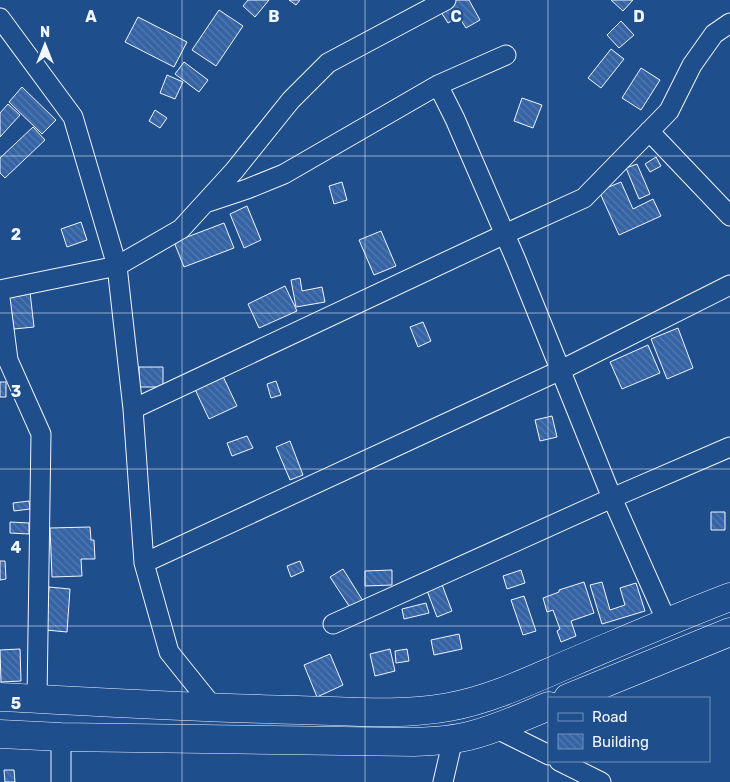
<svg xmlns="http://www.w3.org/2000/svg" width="730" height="782" font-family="Rubik,sans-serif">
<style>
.building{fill:url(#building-back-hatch);stroke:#f2f6ff}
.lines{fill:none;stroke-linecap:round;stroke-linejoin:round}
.street-casing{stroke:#f2f6ff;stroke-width:21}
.primary-casing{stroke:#f2f6ff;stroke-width:29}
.street{stroke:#1f4e8c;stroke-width:19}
.primary{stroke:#1f4e8c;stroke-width:28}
.grid{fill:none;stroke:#f2f6ff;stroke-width:1;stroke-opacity:0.55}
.grid-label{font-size:16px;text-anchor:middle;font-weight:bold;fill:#f2f6ff;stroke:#1f4e8c;stroke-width:4;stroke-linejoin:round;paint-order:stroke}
</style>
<defs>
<pattern id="building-back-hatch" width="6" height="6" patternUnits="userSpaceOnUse" patternTransform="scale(1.25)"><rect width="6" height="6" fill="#3563a3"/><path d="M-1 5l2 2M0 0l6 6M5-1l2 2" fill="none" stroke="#537ab1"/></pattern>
</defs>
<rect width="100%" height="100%" fill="#1f4e8c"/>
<path class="building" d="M248,0H269L255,17L243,6Z
M289,0H300L296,5Z
M455,0H469L480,20L466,28L459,17L448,23L439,9Z
M611,0H633L623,11Z
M219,10L243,26L216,66L192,50Z
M138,17L187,42L174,67L125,42Z
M621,21L634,35L619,48L607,35Z
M611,49L624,59L601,88L588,78Z
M184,62L208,80L199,92L175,74Z
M641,68L660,80L641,110L622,98Z
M167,75L183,82L175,99L160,93Z
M22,87L56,120L42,134L9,102Z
M522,98L542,105L533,128L514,121Z
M8,104L20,115L0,137V113Z
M155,110L167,118L160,128L149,121Z
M33,127L45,140L5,178L0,173V158Z
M656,157L661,166L650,172L645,164Z
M637,164L650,194L639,199L626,168Z
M342,182L347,200L334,204L329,186Z
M621,182L633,209L653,199L661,216L619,235L599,191Z
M247,206L261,240L244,248L230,214Z
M81,222L87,240L67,247L61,229Z
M224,223L234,248L184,267L174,242Z
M381,231L396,266L374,275L359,240Z
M300,278L302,291L322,287L325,302L296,307L291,280Z
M285,286L297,311L259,328L248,304Z
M30,292L34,327L14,329L9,295Z
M423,322L431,341L418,347L410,327Z
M678,328L693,368L667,379L651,339Z
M648,345L660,373L622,389L610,362Z
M139,367H163V387H139Z
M220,370L237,406L209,419L192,383Z
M276,381L281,395L271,398L267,384Z
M0,382H6V397H0Z
M552,416L557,437L540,441L535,420Z
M247,436L253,448L232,456L227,443Z
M290,441L303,475L290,480L276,447Z
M29,501L30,509L14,511L13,503Z
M711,512H725V530H711Z
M10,522L29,523V534L10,533Z
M90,527L91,540H94L95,559H81L82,576L52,577L50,528Z
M0,561H5L6,579L0,580Z
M300,561L304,571L291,577L287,566Z
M343,569L363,601L351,609L330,577Z
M392,570V585L365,586V571Z
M521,570L525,583L507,589L503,576Z
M441,582L452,611L437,617L426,588Z
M584,582L594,613L571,621L576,636L561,642L557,631L560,629L553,610L547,612L543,598L559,592V590Z
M602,582L610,610L625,605L620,588L636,583L645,611L602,624L590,585Z
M49,587L70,589L67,632L46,630Z
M524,596L536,631L523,635L511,600Z
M426,603L429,613L404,619L402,609Z
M459,634L462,649L434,655L431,640Z
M20,649L21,681L1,682L0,650Z
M390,649L395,671L375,676L370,654Z
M407,649L409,661L396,663L395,651Z
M330,654L343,685L317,697L304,665Z
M4,770H14L15,782H5Z"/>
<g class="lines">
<g class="street-casing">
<path id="street" d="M0,18L73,117L117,266L133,409L144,563L169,652L214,708
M438,85L455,119L516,260L612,498L667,622
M649,131L730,216
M208,202L247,189L284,174L438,85L506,55
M0,290L117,266L181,229L234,171L291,100L328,63L446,0
M0,298L8,360L41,434L37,699
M133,409L505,234L584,198L669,111L692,65L714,34L730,23
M144,563L561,370L730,285
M333,624L612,498L730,447
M495,728L549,755
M61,737V782
M559,761L601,782
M443,782L453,739"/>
</g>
<g class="primary-casing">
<path id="primary" d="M0,697C99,702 199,708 298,710C348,711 400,716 449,707C493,699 533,679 573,662C625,640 677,617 730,597
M568,698L730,632
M0,734L61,737L414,742C435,741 456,740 476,734C501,727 525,716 549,706"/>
</g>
<use href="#street" class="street"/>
<use href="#primary" class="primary"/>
</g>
<path class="grid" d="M182,0V782M365,0V782M548,0V782M0,156H730M0,313H730M0,469H730M0,626H730"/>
<g class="grid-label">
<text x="91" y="22">A</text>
<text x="274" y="22">B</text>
<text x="456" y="22">C</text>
<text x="639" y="22">D</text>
<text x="16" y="240">2</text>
<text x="16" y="397">3</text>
<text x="16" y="553">4</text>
<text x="16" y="709">5</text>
</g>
<rect x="548" y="697" width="162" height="65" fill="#1f4e8c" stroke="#7391ba"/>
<rect x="558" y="713" width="25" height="8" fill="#1f4e8c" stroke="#7391ba"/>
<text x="592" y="722" font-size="15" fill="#f2f6ff">Road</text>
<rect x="558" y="734" width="25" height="15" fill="url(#building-back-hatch)" stroke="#7391ba"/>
<text x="592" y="747" font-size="15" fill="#f2f6ff">Building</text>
<g transform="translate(45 45)" stroke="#1f4e8c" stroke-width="4" paint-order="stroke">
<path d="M0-4L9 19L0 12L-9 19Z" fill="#f2f6ff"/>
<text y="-8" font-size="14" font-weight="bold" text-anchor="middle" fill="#f2f6ff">N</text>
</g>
</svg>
